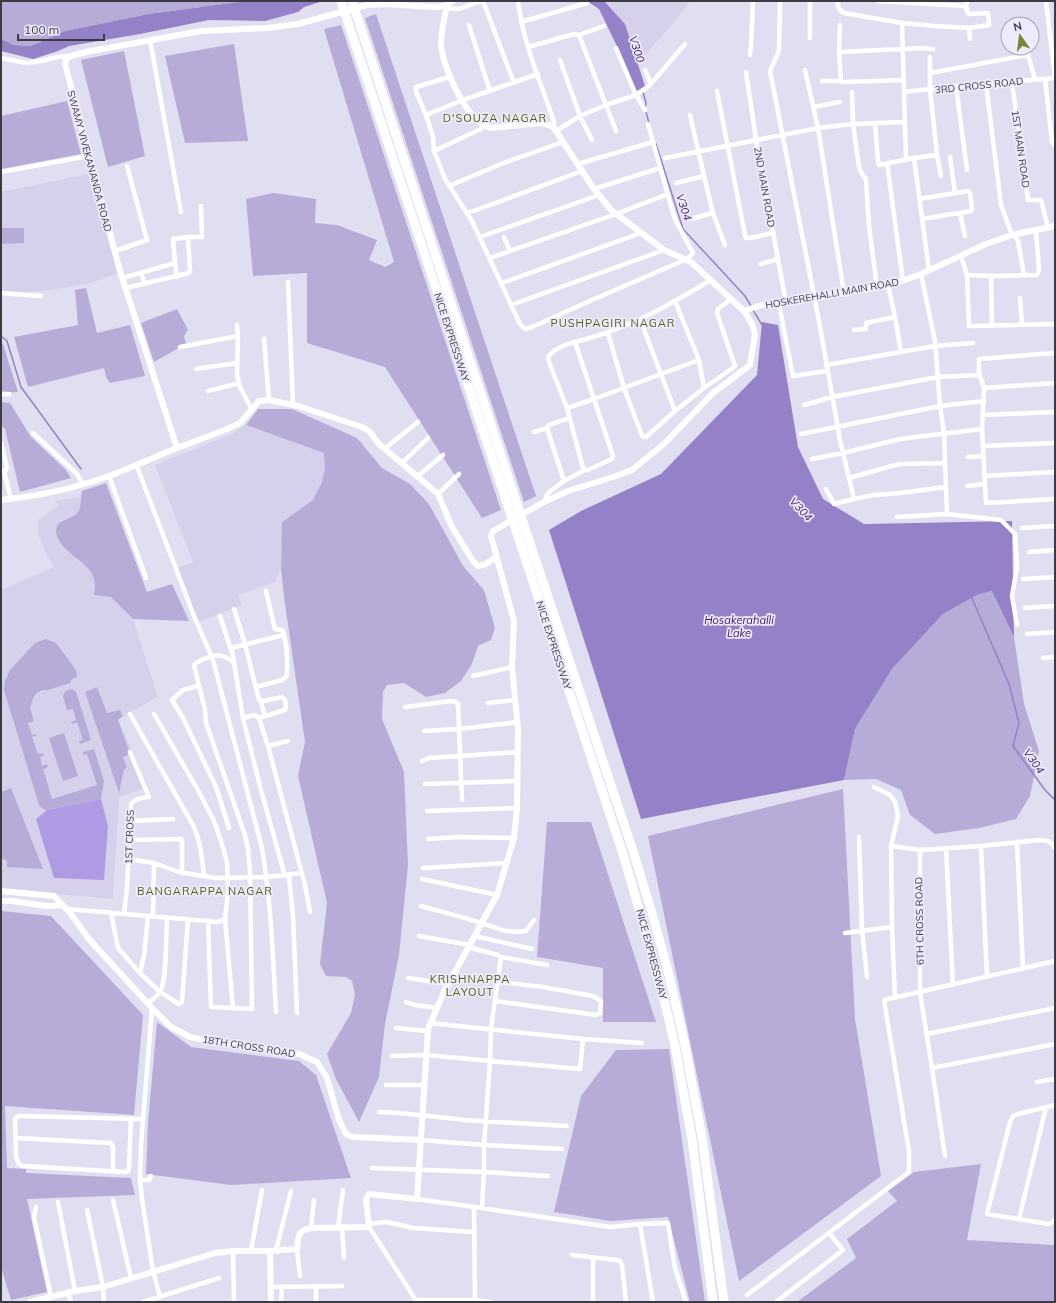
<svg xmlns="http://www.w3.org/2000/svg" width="1056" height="1303" font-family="Mulish,sans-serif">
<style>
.built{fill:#d6d0ea}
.green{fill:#b7abd8}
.forest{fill:#af9be3}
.water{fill:#9581c7}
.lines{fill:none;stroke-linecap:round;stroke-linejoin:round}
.stream{stroke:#9581c7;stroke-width:1.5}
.minor{stroke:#fff;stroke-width:4.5}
.tertiary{stroke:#fff;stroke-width:6}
.motorway{stroke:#fff;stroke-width:9}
.labels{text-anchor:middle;stroke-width:3.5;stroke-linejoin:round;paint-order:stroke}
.street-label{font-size:10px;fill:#3c3a42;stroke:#efebfe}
.water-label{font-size:11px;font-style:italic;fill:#361265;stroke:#efebfe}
.neighbourhood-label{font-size:11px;letter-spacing:1px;fill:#535c08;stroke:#efebfe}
</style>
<rect width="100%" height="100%" fill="#e2def1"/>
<path class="built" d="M604,1H690L677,19L638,63L625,24Z
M88,174L118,273L91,283L58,289L14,294L1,292V192Z
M246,425L324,453L325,469L322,482L313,500L282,522L281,569L275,582L239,595L241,605L198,622L178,568L193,562L155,465L232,434Z
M80,497L81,504L78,511L70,518L62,520L57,535L61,543L68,552L85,564L90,570L95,581V591L111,596L133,619L158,697L118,719L148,787L119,797L113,899L1,889V590L54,567L45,552L38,534V520L59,505L54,501Z"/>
<path class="green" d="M1,1H246L149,14L65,31L31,46L14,45L1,39Z
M376,14L536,496L524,502L365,18Z
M341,25L501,510L482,518L385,367L307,343V273L253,276L246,199L273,193L316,199L315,223L337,225L377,240L369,260L385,267L394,262L324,29Z
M234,44L248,141L185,143L165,56Z
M124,51L145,156L108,167L81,60Z
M67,101L81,154L1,169V116Z
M1,228H24V243L1,244Z
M86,288L97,333L130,325L145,376L110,383L106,377L104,368L28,387L14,337L78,325L75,290Z
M177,309L188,330L184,336L186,344L154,362L141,323Z
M1,344H3L18,392L1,393Z
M1,402L10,403L31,437L66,470L71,478L20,492L5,429L1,425Z
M258,409H292L357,438L382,468L410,484L429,504L463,566L484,590L495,628L491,640L478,646L472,664L461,681L445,693L426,697L404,683L387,685L383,692L382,719L404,772L408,865L399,955L385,1024L379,1077L359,1122L336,1079L327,1054L351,1013L355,994L352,981L346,977L326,976L320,964L327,903L298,776L305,742L284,597L281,569L282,522L313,500L322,482L325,469L324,453L246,425Z
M106,483L147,592L172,584L189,621L133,619L111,597L94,595C101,565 73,562 60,542C58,539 56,535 56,531C57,518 71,521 78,512C82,506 80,498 82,491Z
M993,591L1014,637L1024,704L1039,751L1030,796L1016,819L979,828L935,834L910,815L901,790L876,779L844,780L855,729L892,669L943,614L977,595Z
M46,639L56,643L76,670L77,677L72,679L70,683L48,690H42L37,693L33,698L30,708L34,721L28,723L32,735L36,734L37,735L32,737L38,754L43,753L44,755L40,757L42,766L47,764L48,767L43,769L52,799L97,785L87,754L84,755L83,752L94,749L104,781L101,799L47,810L43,809L39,805L4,690L5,681L10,670L35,643Z
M97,687L107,713L120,710L123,716L118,720L130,754L123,757L127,768L124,769L119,793L85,692Z
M72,689L76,692L91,740L80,744L79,741L83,740L77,722L72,724L71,722L76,720L73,709L67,710L63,696L65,691Z
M64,733L78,776L63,781L49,738Z
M11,788L43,869L7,867V861L1,858V792Z
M843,789L855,1019L881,1176L739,1281L648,836Z
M547,822H591L656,1022H603V968L537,957Z
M1,911L51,916L143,1015L134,1115L5,1106L7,1168L26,1169V1173L131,1178L135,1195L27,1199L47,1292L11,1300L1,1267Z
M157,1022L191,1047L299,1061L316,1075L351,1178L231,1185L146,1174L148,1123Z
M669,1049L705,1302H690L668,1217L611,1221L554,1212L581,1096L616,1050Z
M981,1164L967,1240L1055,1245V1302H797L856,1258L847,1239L897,1201L888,1191L914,1172Z"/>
<path class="forest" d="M101,799L108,826L104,880L54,878L36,819L47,810Z"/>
<path class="water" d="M246,1H323L304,7L298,12L265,21L209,20L140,34L69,46L58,51L33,59L1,51V39L14,45L31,46L65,31L149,14Z
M587,1H604L625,24L645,86L635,92L615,42L599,9Z
M762,322L778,325L798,447L823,499L864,524L1012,521L1014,637L992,591L977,595L943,614L892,669L855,729L844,780L641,819L549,530L581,511L661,474L757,375Z"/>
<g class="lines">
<path class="stream" d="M643,92L646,103L645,108
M646,112L649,123
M656,144L683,229L745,296L751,306
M753,310L762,325
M1,336L7,341L21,387L81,469
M971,596L1009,684L1019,723L1013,746L1045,790L1055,800"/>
<path class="minor" d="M483,1L514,83
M518,1C523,43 541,83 554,122V128
M780,1L779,51L770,71L819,321L840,440L854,499L874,495L900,493L946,487L944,433L940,406L935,341L921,274
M837,1L839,9L844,13L902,23L935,26L969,28L989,25L988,13L969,14C965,11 966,6 967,1H968
M877,1L966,6
M1046,1L1055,78
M447,8L459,9L481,1
M521,22L587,3
M902,23L906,160
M469,25L490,91
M840,25L839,52L841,81L843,82L903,80
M969,28L970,39
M579,35L604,26
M810,38V1
M150,40L181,212
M528,47L574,34L579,35L616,131
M616,48L636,95L645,110
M1028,48V55L1035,79
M839,52L924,48L933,49
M750,55L751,45L753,1
M930,57V89L937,155L941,176
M1,58L26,63L41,61L57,57L70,56
M560,60L580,116L592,140
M645,70L651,84
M805,70L818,128L844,293
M746,72L756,139L786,303
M930,73L1028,55
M450,77L416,87V92L426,115L433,137L434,151L445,179L472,221L520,324L525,329L530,328L592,300L687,259L693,253L676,221L673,213L648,124
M1045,79L1052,142L1055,146
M822,81H841
M1012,82L1028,200H1041L1048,227
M986,84L1001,205L1012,235L1016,237L1018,241L1024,275
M956,86L967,170
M717,91L745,235L746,238H750L773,233
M852,92L853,124L859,167L861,172L866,180L869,226L877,287
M904,92L956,86L1055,78
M813,107L840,102
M426,115L463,100L538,74
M690,115L704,176L713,213L725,245
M875,123L878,161L879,165L914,158L937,155
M556,131L580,116L606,105L636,95L649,86L685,44
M434,151L481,129L483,125
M950,157L955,193
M665,158L818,128L853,124L904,122
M914,158L929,270
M887,163L903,281
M578,164L653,142
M1,172L88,156
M676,183L704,176
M449,186L506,162L563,142
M594,189L660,168
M919,199L968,191L970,193L972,209L971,211L922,219
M468,213L582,171
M960,213L965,236
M690,219L713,213
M188,237H202L201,206
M480,237L599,195
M504,237L510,251
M115,251L147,240L127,166
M961,256L967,275L969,326
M490,258L616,214L668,194
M175,263L177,277
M761,264L778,259
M141,273L145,284
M967,275L991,276L1037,275L1039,270L1036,230
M991,276L992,325
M123,278L175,263L173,239L188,237L190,271L189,273L126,288
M288,282L293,405
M502,283L641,233
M888,285L895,317L901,352
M1,293L41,296
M1020,298L1022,325
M779,304L793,376L827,371
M511,305L664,250
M640,319L675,411
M237,325L238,336
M973,326L1055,324
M854,330L866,329V323L895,317
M608,333L624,388L641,433L643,437H646L675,411L704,388L699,360L675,301
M264,339L269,400
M575,342L613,456L612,459L588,470H585L583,468L567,408L549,362L548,357C556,346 574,342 586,339C631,327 671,304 711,280
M180,347L238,336L237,374L240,387L252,410
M1055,353L979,359V373L984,388L982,429L986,503L1055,499
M826,365L935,346L973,343
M196,369L237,363
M704,388L733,368L735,366L717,313L718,309L731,299
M984,388L1055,383
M208,391L239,383
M1,394H9
M804,405L832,397L938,377L980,375
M567,408L594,399L699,360
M983,415L1055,412
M534,432L547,428
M33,433L77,474L83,484
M801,434L940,406L984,401
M983,446L1055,443
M384,449L418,422
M968,457L983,456
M812,459L843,453L900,439L982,429
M402,463L428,438
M136,464L194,616L213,660L262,848C271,902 273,957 276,1012
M1,471L6,470L7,468L1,443
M4,471L11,499
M109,476L146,578
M418,476L443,455
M984,476L1055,472
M849,478L899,464L945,463
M564,481L547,428L549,425L569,418
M967,486L984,484
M946,487L947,514L1001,520L1015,534L1017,567L1012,596L1017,625
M826,489L834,504L854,499
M438,494L459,474
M544,502L548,493L564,481L585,470
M897,517L947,514
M1022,528L1055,526
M1029,552L1055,550
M1023,579L1055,577
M1025,608L1055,606
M234,609L245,644L259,700L264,701L282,697L285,700L286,707L285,710L259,718
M220,616L233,656L243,718L261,790L285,876
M1027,634L1055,632
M231,648L284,635
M1043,658L1055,657
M473,676L512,667
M199,686L183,690L172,700L183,718L216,787L229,828
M256,687L282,680L287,676C287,661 288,644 282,630L275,629L266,591
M261,702L265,716
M488,703L515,700
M405,707L451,701L456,702L458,704L462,800
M130,714L194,827C201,843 202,859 204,876
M243,718L254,715L259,718L268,746L305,885L310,912
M424,731L459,729L518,722
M268,746L288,741
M422,761L429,758L518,752
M425,784L517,781
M874,787L890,795L895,802L898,816L891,846L892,927L895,998
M427,811L517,808
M131,821L173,819
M859,837L862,930L867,977
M428,839L459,837L514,838
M129,840L181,839L182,841V873
M1017,842L1023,969
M891,846L920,850L981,846L1039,840C1047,840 1051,841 1055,848
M981,846L987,977
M946,848L953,985
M920,850V992L932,1068L945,1156
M128,859L154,863L179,872L216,878L267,877L302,873
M423,868L507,863
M289,876L293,916L297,1013
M422,879L497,895
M421,906C441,912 461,916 481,923C497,928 508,934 526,931L534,920
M67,909L218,922L225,919L228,892L227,862L221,841L214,821L199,792L154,714
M111,913L118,948L140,973L160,992L179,1004L181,1003L182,1001L188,919
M124,914L127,888L131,804C135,798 142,798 149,797L130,752
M153,916L154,863
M225,919L233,1008
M208,920L211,1007L252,1009L250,871L248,849L245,835L206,723L205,710L194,665C197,662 198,662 202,660C214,654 223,653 234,663
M845,933L892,927
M419,936L470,945
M475,936L532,949
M468,947L498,955L501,957L547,965
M140,973L144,956L148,916
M408,978L448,984
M495,1001L596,1015L600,1013L601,1001L593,996L543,987L498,982
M406,1002L415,1005L437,1008
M148,1003C152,1000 157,996 160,992C167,982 166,932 167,917
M152,1008L141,1145L140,1180L142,1199L153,1271L160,1297
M430,1023L583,1039L642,1043
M396,1028L427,1031
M927,1034L1055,1008
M392,1056L426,1055L580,1069L583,1039
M932,1068L1055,1044
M1037,1082L1055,1079
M386,1085H424
M1055,1105L1018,1114L1013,1116L1010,1122L987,1214L1049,1224L1055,1220
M379,1112C408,1113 437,1117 465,1120C499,1122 533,1124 567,1126
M131,1119L129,1168L128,1171L125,1172L22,1166L19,1164L16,1157L15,1119L18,1116L143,1119
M15,1138L111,1143L113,1147V1171
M421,1140L484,1145L562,1149
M372,1168L484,1172L548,1176
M140,1180H149L151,1176
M417,1199L482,1208L610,1227L640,1224L668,1223L675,1268L686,1302
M113,1200L131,1278
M58,1202L75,1291
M36,1207L34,1217L51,1297
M474,1207L475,1302
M482,1208L484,1172V1145L490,1062L491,1029L501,957
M87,1210L103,1287L104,1302
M1019,1219L1046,1107
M368,1224L387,1222L413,1228L474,1232
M640,1224L653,1302
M369,1227L417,1302
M311,1228L314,1200
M338,1228L343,1190
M342,1228L344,1258
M297,1249L300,1276
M276,1250L291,1191
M233,1251L234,1302
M251,1251L262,1190
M572,1255L616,1260L620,1261L622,1265L626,1302
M316,1286V1302
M271,1287L342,1286
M68,1293L71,1302
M747,1295L909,1172V1151L884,1000L1055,961
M415,1300H475L490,1302
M143,1302L219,1278
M281,1302L282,1287
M593,1302V1257
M776,1302L843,1250L829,1233"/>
<path class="tertiary" d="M744,311L762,305L786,303L891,285L921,274L986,244L1012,235L1055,226
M177,448L225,430L240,423L259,401L269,400L298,406L362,427L369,431L379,444L438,494L452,527L473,561L478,566L486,564L496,557
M1,500C32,497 62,491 91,482C121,473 149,459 177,448L120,271L65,64L67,58L74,55L86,52L201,31L267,28L298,24L367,5L386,4L434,7L444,6L453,1
M1,891L54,896L71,914L88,938L152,1008L171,1027L190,1037L209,1041L299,1054L317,1062L327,1078L339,1120L346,1134L353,1137L421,1140
M1,901H12L47,906L63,905
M30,1302L75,1291L103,1287L215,1253L233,1251H270
M271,1302L270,1251L297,1249C299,1237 296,1231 311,1228L369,1227L366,1199L369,1194L417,1199L428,1029L444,992L497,895L514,838L517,808L518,729L512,667L514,621L491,536L493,531L544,502L568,491L613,477L632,470L665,443L713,393L750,365L755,334L752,324L744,311L691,262L664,250L611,210L594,189L554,128L549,125L542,123L491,128C467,123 442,66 441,44C441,31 445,17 447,4"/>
<path class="motorway" d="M341,1L623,854L658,974L675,1046L692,1139L713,1302
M352,1L523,522L633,851L654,920L668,971L685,1045L702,1137L724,1302"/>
</g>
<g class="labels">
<g class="street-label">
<text transform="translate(979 85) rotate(-6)" y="4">3RD CROSS ROAD</text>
<text transform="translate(1021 149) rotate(82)" y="4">1ST MAIN ROAD</text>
<text transform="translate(90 161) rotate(75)" y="4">SWAMY VIVEKANANDA ROAD</text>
<text transform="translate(765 187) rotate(80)" y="4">2ND MAIN ROAD</text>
<text transform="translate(832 293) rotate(-10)" y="4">HOSKEREHALLI MAIN ROAD</text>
<text transform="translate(452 337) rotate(72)" y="4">NICE EXPRESSWAY</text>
<text transform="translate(554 645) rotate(72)" y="4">NICE EXPRESSWAY</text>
<text transform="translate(129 837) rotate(-88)" y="4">1ST CROSS</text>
<text transform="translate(919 921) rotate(-91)" y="4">6TH CROSS ROAD</text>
<text transform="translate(652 954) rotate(75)" y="4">NICE EXPRESSWAY</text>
<text transform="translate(249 1046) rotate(9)" y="4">18TH CROSS ROAD</text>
</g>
<g class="water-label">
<text transform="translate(637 49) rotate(72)" y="4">V300</text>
<text transform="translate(684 207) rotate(72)" y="4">V304</text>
<text transform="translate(801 509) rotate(47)" y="4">V304</text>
<text x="739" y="624">Hosakerahalli<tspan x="739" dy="13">Lake</tspan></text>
<text transform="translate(1034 761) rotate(54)" y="4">V304</text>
</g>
<g class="neighbourhood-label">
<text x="495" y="122">D'SOUZA NAGAR</text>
<text x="613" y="327">PUSHPAGIRI NAGAR</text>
<text x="205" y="895">BANGARAPPA NAGAR</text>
<text x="470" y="983">KRISHNAPPA<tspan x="470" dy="13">LAYOUT</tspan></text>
</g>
</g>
<rect width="1056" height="1303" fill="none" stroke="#3c3a42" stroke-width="4"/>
<g transform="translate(1020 36) rotate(346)"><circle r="19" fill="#efebfe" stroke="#a7a4b3"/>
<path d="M0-3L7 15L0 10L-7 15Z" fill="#7a8532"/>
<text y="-6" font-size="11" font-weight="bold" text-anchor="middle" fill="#3c3a42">N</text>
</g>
<path d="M18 34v6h86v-6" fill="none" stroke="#3c3a42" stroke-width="2"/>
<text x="24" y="34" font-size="12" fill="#3c3a42" stroke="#efebfe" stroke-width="3" paint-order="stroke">100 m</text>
</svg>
